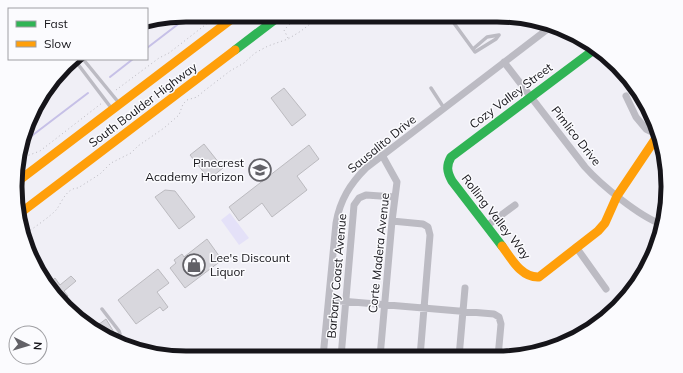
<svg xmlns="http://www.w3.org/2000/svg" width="683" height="373" font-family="Mulish,sans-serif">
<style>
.green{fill:#e4e1f8}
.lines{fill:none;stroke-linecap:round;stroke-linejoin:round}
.stream{stroke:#c6c0e7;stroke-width:2}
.building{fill:#d8d7dd;stroke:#bbbabf}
.path{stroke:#bab9c0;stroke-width:1;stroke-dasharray:1 3;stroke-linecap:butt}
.lane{stroke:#bcbbc3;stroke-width:3.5}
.street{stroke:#bcbbc3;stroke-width:7}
.fast{stroke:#30b455;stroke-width:9}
.slow{stroke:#ff9f0a;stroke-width:9}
.labels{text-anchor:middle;stroke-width:3;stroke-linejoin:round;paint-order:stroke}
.street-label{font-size:12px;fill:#16151a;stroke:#fbfbfe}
.poi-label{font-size:12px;fill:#16151a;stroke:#fbfbfe;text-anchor:end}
.rim{fill:none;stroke:#16151a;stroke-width:5}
</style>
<rect width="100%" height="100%" fill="#f0eff6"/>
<path class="green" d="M230,213L249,238L239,245L221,220Z"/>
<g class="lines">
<path class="stream" d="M147,48L190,15
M110,77L133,59
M21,144L88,93"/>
</g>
<path class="building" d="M284,88L306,115L292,126L271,98Z
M204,144L223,168L209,179L190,155Z
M309,145L319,159L297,176L307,190L272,217L262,203L239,221L229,207Z
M165,190L175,191L195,217L179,229L155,197Z
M207,239L222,260L185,288L170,268L176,263L174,260L182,254L184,257Z
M158,269L169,283L157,292L168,307L163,311L160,307L136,324L118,300Z
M71,276L76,281L64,291L68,296L61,302L58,300L48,284L55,278L60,285Z
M106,319L115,334L110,338L101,335L94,328Z"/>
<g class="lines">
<path class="path" d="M288,38L284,30L291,23
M116,90L159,58L169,53L218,15
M19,162L24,157L40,151L102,103
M24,235C33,228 50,217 57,209C62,201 67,188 78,188L100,174L111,163L131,153L138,146L164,128L179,115L183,104L187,100L197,97L204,91L230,71L244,63L255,53L268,46L288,39L301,31L310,24L318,15"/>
<path class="lane" d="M448,15L475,52L496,39L499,35
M452,21L457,15
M473,49L487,37L499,35
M74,59L112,109
M83,59L119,103
M431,88L444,108
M102,309L119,331L120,334L116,340"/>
<path class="street" d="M504,62L585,167C601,185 639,216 661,224
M626,96L636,117L646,129L658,135
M392,221L423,224L428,227L430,235L420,357
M488,225L515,205
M576,247L606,289
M329,300L494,314L499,317L501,324L498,357
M323,357L336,223C340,200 350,184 366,168L549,28
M341,357L354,205L359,198L366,195L395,197
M380,357L392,221L397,182L382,155
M459,357L465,288"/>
<path class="fast" d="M235,50L281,15
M502,246L452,181C447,172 446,166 451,157L595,49"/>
<path class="slow" d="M17,182L237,15
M19,214L235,50
M502,246C511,258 521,278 539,277L598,231L605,223L617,196L658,135"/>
</g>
<defs>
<g id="school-ring" transform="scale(1.15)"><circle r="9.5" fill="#fbfbfe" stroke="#626167" stroke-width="1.5"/><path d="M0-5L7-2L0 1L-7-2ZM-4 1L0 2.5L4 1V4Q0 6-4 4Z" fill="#626167"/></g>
<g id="shop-ring" transform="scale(1.15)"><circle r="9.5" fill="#fbfbfe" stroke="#626167" stroke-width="1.5"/><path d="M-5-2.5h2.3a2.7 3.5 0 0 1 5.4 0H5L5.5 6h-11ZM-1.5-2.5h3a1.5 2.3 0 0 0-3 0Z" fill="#626167"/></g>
</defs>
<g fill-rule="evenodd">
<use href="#school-ring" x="260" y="170"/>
<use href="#shop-ring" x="194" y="265"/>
</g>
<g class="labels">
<g class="street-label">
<text transform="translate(511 96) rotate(-37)" y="4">Cozy Valley Street</text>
<text transform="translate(143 105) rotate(-37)" y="4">South Boulder Highway</text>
<text transform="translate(576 136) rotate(52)" y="4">Pimlico Drive</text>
<text transform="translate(382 144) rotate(-39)" y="4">Sausalito Drive</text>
<text transform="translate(496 217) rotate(52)" y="4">Rolling Valley Way</text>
<text transform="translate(379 253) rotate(-84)" y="4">Corte Madera Avenue</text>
<text transform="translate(337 276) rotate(-85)" y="4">Barbary Coast Avenue</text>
</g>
<g class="poi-label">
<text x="244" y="167">Pinecrest<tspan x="244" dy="14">Academy Horizon</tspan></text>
<text x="210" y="262" text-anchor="start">Lee's Discount<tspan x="210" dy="14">Liquor</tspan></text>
</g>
</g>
<path d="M0 0H683V373H0ZM186 22H497A164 164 0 0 1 661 186V187A164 164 0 0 1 497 351H186A164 164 0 0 1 22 187V186A164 164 0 0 1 186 22Z" fill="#fbfbfe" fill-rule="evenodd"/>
<path class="rim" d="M186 22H497A164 164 0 0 1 661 186V187A164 164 0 0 1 497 351H186A164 164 0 0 1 22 187V186A164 164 0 0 1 186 22Z"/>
<rect x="8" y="8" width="140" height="52" fill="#fbfbfe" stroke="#9f9fa3"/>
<rect x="16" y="21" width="20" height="6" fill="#30b455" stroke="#9f9fa3"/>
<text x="44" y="28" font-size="12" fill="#16151a">Fast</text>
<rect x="16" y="41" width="20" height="6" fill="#ff9f0a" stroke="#9f9fa3"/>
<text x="44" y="48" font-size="12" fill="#16151a">Slow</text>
<g transform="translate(28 345) rotate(95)"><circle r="19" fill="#fbfbfe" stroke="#9f9fa3"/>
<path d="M0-3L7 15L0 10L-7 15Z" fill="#626167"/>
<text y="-6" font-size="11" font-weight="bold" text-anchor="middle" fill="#16151a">N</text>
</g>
</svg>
